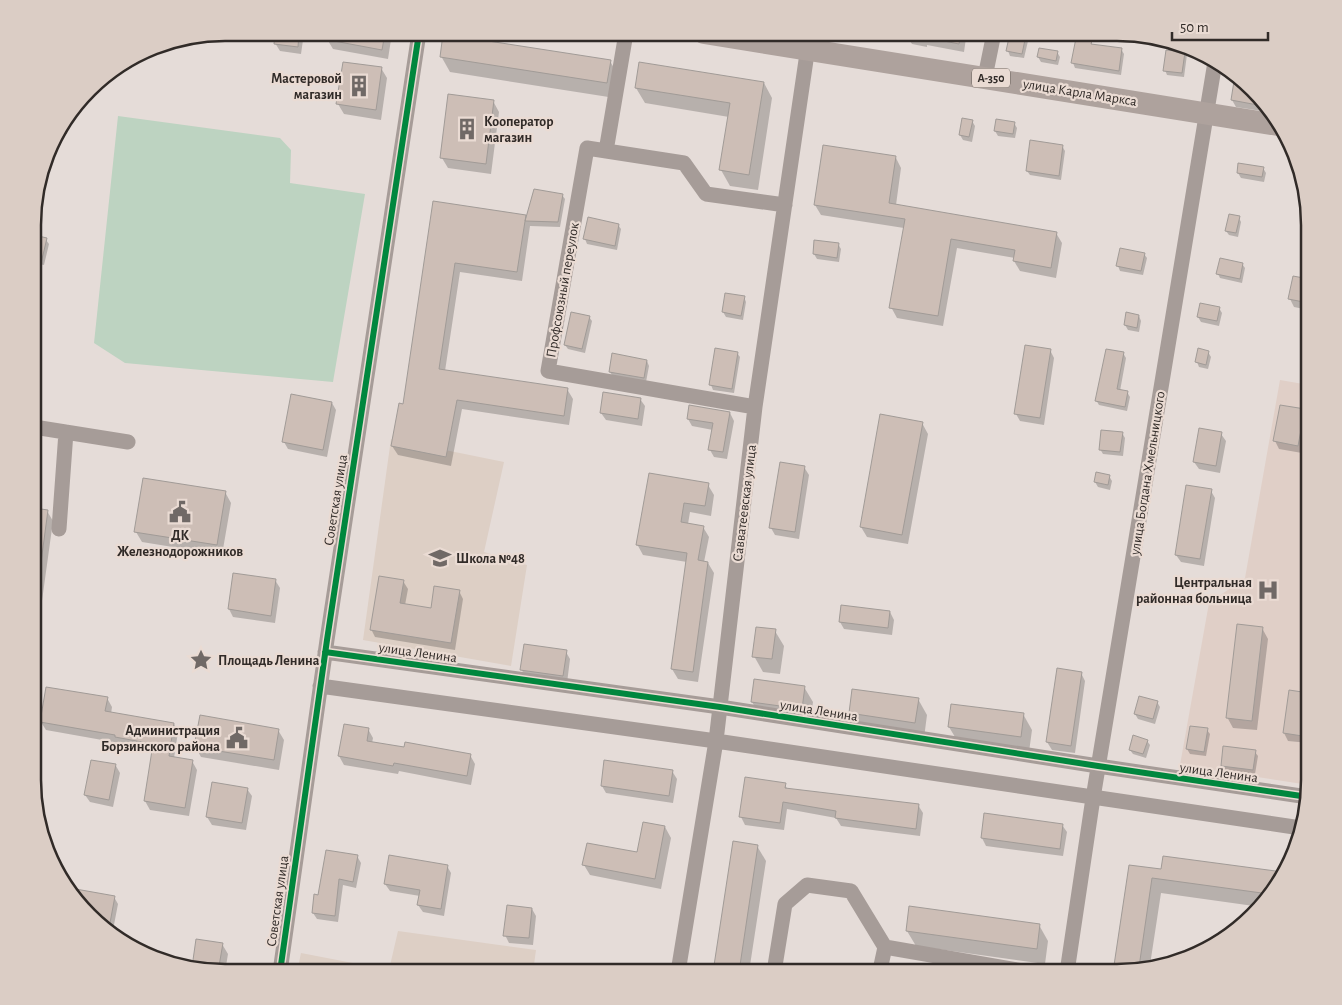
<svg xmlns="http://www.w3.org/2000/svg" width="1342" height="1005" font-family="'Alegreya Sans',sans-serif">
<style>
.built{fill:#e0cfc7}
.education{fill:#ddcfc5}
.green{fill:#bdd3c1}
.shadow{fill:#0003}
.building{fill:#cdbeb6;stroke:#a19b97}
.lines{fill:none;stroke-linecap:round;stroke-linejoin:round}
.minor{stroke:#a69c98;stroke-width:15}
.highway{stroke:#aea29d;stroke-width:22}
.cycleway-casing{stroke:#eadbd3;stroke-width:9}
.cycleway{stroke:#00873e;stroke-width:6}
.labels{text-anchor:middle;stroke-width:4.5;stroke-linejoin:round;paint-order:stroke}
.shield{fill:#eadbd3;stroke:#68605b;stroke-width:1}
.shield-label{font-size:12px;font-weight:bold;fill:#312b28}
.poi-label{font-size:14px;font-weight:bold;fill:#312b28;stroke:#eadbd3;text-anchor:end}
.street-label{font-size:14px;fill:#312b28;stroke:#eadbd3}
.rim{fill:none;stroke:#312b28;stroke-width:2.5}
</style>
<rect width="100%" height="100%" fill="#e5dcd8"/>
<path class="built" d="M1280,380L1309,385V785L1180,765L1209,603L1245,578Z"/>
<path class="education" d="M391,439L504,462L484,552L527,565L511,666L363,640Z
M398,931L536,950L533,972H297L301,953L389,970Z"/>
<path class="green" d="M118,116L280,138L291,150L290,183L365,194L333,382L125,363L94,343Z"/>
<path class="shadow" d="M277,33H304L301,54L280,51L275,43Z
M328,33H392L388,59L333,49L327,39Z
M855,33H963L966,38L964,52L927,45V47L912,44L910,41Z
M1025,36L1028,41L1024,58L1010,56L1008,51Z
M1091,42L1093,46L1121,49L1124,54L1121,75L1075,68L1073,63Z
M1169,42L1188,47L1184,77L1167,75L1165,70Z
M1057,52L1060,57L1058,65L1041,62L1038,57Z
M441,56L610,61L619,77L615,98L450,72Z
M381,68L387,78L381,120L344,114L338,104Z
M1236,76L1243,80L1268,112L1236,107L1232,100Z
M764,83L772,98L758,190L730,186L721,170L729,117L645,103L636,88Z
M493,101L499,112L491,174L448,168L442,158Z
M70,115L67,134L57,132L58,129Z
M972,121L975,126L972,142L963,140L960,135Z
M1014,123L1017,128L1015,138L998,136L995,131Z
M1062,146L1065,151L1061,180L1030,175L1027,171Z
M824,147L896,158L901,168L896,205L1056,233L1062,243L1056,278L1020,271L1014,261L1015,258L957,248L943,326L897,318L891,307L904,228L821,215L815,205Z
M1240,165L1263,168L1266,173L1264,182L1241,178L1238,173Z
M562,195L565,199L560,227L530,226L522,281L460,272L445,371L567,389L573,399L569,425L462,409L451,466L398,455L392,446L404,405L434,203L525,216L527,219Z
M1239,218L1241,222L1238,237L1229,235L1226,231Z
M618,225L621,229L617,250L587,244L585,239Z
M46,240L49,244L44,265L34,263Z
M838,244L841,249L839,262L817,259L814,254Z
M1144,254L1147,258L1143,275L1120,271L1118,266Z
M1242,264L1245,268L1242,283L1220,278L1218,274Z
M1294,278L1309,281V310L1294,307L1290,299Z
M744,297L746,302L743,320L726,317L723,312Z
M1219,308L1222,313L1219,326L1201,322L1198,317Z
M1139,316L1141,321L1139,332L1128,330L1125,325Z
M589,317L592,321L585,353L568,349L565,345Z
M1050,350L1054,358L1044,425L1020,421L1016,414Z
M1208,352L1211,357L1208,369L1199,367L1197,362Z
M737,353L740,357L734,393L713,390L711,385Z
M1123,353L1126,358L1120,391L1127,392L1130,397L1127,411L1099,405L1096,400Z
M647,361L649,366L646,382L613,377L610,372Z
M640,399L645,406L642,426L606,420L601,413Z
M332,403L336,410L327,457L288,449L284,442Z
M1304,410L1309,418L1302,453L1279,449L1275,441Z
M730,413L734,421L727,459L714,457L710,450L713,430L692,426L688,419Z
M922,423L928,434L908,544L867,537L861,527Z
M1122,433L1125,438L1123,456L1103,454L1100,449Z
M1221,434L1226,441L1220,473L1199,469L1194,462Z
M804,467L809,475L799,539L775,535L771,528Z
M650,474L708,485L714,495L711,516L690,512L688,524L703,527L709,537L704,562L708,563L714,573L698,682L678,679L672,669L687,562L643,555L637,544Z
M1109,476L1112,481L1110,490L1098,487L1095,482Z
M1211,491L1215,498L1204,566L1181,562L1176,555Z
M225,492L231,503L222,555L142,542L136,532Z
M34,509L47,511L53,521L41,608L33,607Z
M234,574L275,580L280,588L275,623L233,617L229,609Z
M403,581L408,589L405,605L432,609L459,591L463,599L455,650L375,637L371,629Z
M890,612L894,620L892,635L844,629L840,622Z
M1262,628L1268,639L1257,730L1233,728L1227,717Z
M775,631L784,646L780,674L763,672L754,656Z
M566,652L570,659L567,683L526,677L521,669Z
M1081,673L1085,681L1075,753L1052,750L1047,742Z
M804,687L813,702L810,724L761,717L752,702Z
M854,690L918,699L927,715L924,738L859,729L850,713Z
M1290,692L1309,694V743L1288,741L1284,733Z
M107,698L112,707L111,714L174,724L178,732L174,758L192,761L197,770L189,816L150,810L145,801L154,751L121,746L119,743L46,730L41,722Z
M1157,702L1160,707L1155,724L1138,719L1135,714Z
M1023,714L1032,730L1029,752L958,742L949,727Z
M368,729L373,738L372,743L405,748L470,755L475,764L471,785L399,771L398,774L344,765L339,756Z
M278,730L284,740L279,770L201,757L195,746Z
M1207,730L1210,734L1206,756L1190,754L1187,749Z
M1147,741L1150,745L1146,758L1133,754L1130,750Z
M1255,752L1258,756L1255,774L1225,770L1222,765Z
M116,766L120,773L113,807L90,802L85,795Z
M672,771L677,779L673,803L606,793L602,786Z
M785,785L788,790L918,805L923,813L920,836L841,826L836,818L787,809L784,830L745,825L741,817Z
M247,789L252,796L246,830L212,825L207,817Z
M1062,825L1067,832L1063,856L986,846L982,838Z
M665,827L671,838L661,889L590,875L584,865L638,854Z
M734,842L757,846L766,861L749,972H714Z
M357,856L361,863L356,888L343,885L338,922L317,919L313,913L319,896Z
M1164,857L1282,874L1261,907L1161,893L1150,965L1114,972L1130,866L1162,871Z
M447,866L451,873L444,916L423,912L418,905L420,896L390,891L385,884Z
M73,891L114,897L118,904L113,930L104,928L99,925Z
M532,909L536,916L533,945L509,943L505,935Z
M1039,925L1048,941L1045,964L916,946L907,931Z
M198,940L222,944L228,954L225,972H213L193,967Z"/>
<path class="building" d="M275,33H299L298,47L274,44Z
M319,33H385L382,50L318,38Z
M930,33H961L959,44L929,38Z
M1010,33L1026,35L1022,54L1006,51Z
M443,34L611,60L607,83L440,57Z
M1076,38L1092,41L1091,44L1122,48L1119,71L1071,63Z
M1039,48L1058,51L1056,61L1037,57Z
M1166,50L1185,52L1182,73L1163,71Z
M343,62L382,67L376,110L336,104Z
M639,62L764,82L749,175L719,170L730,103L635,88Z
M1235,75L1243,80L1263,106L1231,100Z
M448,94L494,100L486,164L440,158Z
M962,118L973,120L969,137L959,135Z
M996,119L1015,122L1013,134L994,131Z
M1030,140L1063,145L1059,176L1026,171Z
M823,145L896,156L889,203L1057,232L1051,268L1013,261L1015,250L951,239L938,316L889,308L905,219L814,205Z
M1238,163L1264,167L1262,177L1237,173Z
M534,189L563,194L558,222L525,221Z
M433,201L526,215L517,272L455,263L439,369L568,388L564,416L457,400L446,457L391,446L399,403L403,404Z
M1229,214L1240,216L1236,233L1225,231Z
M588,217L619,224L615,246L583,239Z
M34,235L47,238L38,276H34Z
M814,240L839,243L837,258L813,254Z
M1120,248L1145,253L1141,271L1116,266Z
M1220,258L1243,263L1240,279L1216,274Z
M1293,276L1309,279V303L1288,299Z
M725,293L745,296L741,316L722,312Z
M1200,303L1220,307L1217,321L1197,317Z
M571,312L590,316L582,349L564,345Z
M1126,312L1139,315L1137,328L1124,325Z
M1025,345L1051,349L1040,418L1014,414Z
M715,348L738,352L732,389L709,385Z
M1198,348L1209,351L1206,365L1195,362Z
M1106,349L1124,352L1117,389L1128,391L1125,407L1095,401Z
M612,353L647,360L644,378L609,372Z
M603,392L641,398L638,419L600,413Z
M291,394L332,402L323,450L282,442Z
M689,405L730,412L723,452L708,450L713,423L687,419Z
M1280,405L1305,409L1298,446L1273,441Z
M880,414L923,422L902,535L860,527Z
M1199,428L1222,432L1216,466L1193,462Z
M1101,430L1123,432L1120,452L1099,450Z
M780,462L805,466L795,532L769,528Z
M1096,472L1110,475L1108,485L1094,482Z
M649,473L709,483L705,506L684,503L681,522L704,526L698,560L708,562L693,672L671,669L687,553L636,545Z
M143,478L226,491L217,545L134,532Z
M1186,485L1212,489L1200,559L1175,555Z
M34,508L48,510L40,570L33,569Z
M233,573L276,579L271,616L228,609Z
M379,576L404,580L400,603L431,608L434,586L460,590L451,643L370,630Z
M841,605L890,611L888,628L839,622Z
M1237,624L1263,627L1252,721L1226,718Z
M756,627L776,629L772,659L752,657Z
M524,644L567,650L563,676L520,670Z
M1057,668L1082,672L1071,746L1046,742Z
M754,679L805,686L802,709L751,702Z
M46,687L108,697L105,711L174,723L169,756L193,760L185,808L144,801L153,744L115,737V735L40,722Z
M852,689L919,698L915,723L849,713Z
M1289,690L1309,693V737L1283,733Z
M1139,696L1158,701L1153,719L1134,714Z
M951,704L1024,713L1021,737L948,727Z
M200,715L279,729L274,760L194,747Z
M344,724L369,728L367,741L404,747L405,742L471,754L467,776L394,763L393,766L338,756Z
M1190,726L1208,728L1204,752L1186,749Z
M1133,735L1148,740L1143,754L1129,750Z
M1223,746L1256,750L1253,770L1221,766Z
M91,760L116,764L109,800L84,795Z
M604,760L673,770L669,796L601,786Z
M745,777L786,783L785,788L919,804L916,829L835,818L836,811L783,802L780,823L739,817Z
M212,782L248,788L242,823L206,817Z
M984,813L1063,824L1060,849L981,838Z
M643,822L665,826L655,879L582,865L587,843L637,852Z
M733,841L758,845L739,972H713Z
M326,850L358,855L353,882L339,879L335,916L312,913L314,894L318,895Z
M389,855L448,865L441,909L417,905L420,890L384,884Z
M1163,856L1283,872L1269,894L1152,878L1139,967L1113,972L1129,865L1161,869Z
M70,888L115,896L110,923L95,920Z
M507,905L532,908L529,938L503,936Z
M909,906L1040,924L1037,949L906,931Z
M196,939L223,943L218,972L192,967Z"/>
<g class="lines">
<path class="minor" d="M985,77L994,33
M606,151L626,33
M755,407L548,371L587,148L684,163L706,194L785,205
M34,427L128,442
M59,529L66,432
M325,652L720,707L1098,766L1308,797
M320,686L716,741L1301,828
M885,947L1029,972
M280,972L327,640L419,33
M678,972L716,741L755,407L810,33
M774,972L785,904L807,885L851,891L885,947L880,970L872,972
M1067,972L1093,798L1215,62"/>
<path class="highway" d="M704,33L1278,125"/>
<g class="cycleway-casing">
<path id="cycleway" d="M325,652L720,707L1098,766L1308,797
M280,972L327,640L419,33"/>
</g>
<use href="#cycleway" class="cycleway"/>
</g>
<defs>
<g id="building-bare" transform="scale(1.725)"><path d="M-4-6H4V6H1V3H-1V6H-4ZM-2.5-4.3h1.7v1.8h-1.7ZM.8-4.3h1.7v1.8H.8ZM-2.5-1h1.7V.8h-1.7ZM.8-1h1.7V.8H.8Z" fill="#706966" stroke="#eadbd3" stroke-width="2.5" paint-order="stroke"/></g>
<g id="civic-bare" transform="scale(1.725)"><path d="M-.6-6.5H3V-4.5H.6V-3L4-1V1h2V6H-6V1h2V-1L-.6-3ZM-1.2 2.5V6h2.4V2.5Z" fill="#706966" stroke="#eadbd3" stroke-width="2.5" paint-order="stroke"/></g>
<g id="school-bare" transform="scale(1.725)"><path d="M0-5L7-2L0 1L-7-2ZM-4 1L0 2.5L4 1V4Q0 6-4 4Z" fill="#706966" stroke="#eadbd3" stroke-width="2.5" paint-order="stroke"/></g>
<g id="hospital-bare" transform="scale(1.725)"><path d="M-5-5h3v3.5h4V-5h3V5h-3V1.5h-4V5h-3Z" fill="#706966" stroke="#eadbd3" stroke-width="2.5" paint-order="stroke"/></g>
<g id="sight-bare" transform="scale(1.725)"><path d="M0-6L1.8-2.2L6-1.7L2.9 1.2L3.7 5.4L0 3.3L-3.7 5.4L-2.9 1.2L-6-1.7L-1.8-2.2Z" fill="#706966" stroke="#eadbd3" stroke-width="2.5" paint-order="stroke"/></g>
</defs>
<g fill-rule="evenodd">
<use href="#building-bare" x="359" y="86"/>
<use href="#building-bare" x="467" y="129"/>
<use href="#civic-bare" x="180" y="512"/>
<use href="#school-bare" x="440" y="558"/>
<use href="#hospital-bare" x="1268" y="590"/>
<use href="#sight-bare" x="201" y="660"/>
<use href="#civic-bare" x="237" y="738"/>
</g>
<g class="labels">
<rect class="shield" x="972" y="68.5" width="38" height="19" rx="4"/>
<g class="shield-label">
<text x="991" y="82">А-350</text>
</g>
<g class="poi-label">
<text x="342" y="83">Мастеровой<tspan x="342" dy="16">магазин</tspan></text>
<text x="484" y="126" text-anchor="start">Кооператор<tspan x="484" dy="16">магазин</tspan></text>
<text x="180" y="540" text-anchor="middle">ДК<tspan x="180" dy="16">Железнодорожников</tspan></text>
<text x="456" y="563" text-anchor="start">Школа №48</text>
<text x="1252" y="587">Центральная<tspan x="1252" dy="16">районная больница</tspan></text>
<text x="218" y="665" text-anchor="start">Площадь Ленина</text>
<text x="220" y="735">Администрация<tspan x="220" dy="16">Борзинского района</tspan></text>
</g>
<g class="street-label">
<text transform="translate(1080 92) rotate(9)" y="5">улица Карла Маркса</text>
<text transform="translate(562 290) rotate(-80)" y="5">Профсоюзный переулок</text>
<text transform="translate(1147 473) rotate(-81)" y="5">улица Богдана Хмельницкого</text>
<text transform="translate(335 500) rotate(-81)" y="5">Советская улица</text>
<text transform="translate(744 503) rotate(-83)" y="5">Савватеевская улица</text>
<text transform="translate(418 652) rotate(8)" y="5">улица Ленина</text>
<text transform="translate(819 710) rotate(9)" y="5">улица Ленина</text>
<text transform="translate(1219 772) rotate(8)" y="5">улица Ленина</text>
<text transform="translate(277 901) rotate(-82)" y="5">Советская улица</text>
</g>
</g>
<path d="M0 0H1342V1005H0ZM225 41H1117A184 184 0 0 1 1301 225V780A184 184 0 0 1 1117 964H225A184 184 0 0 1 41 780V225A184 184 0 0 1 225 41Z" fill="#dbcdc5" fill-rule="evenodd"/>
<path class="rim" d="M225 41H1117A184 184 0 0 1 1301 225V780A184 184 0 0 1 1117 964H225A184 184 0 0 1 41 780V225A184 184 0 0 1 225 41Z"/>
<path d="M1172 32v8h96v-8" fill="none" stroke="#312b28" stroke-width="2.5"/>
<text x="1180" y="32" font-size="15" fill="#312b28" stroke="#eadbd3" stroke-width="4" paint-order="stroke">50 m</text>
</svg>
